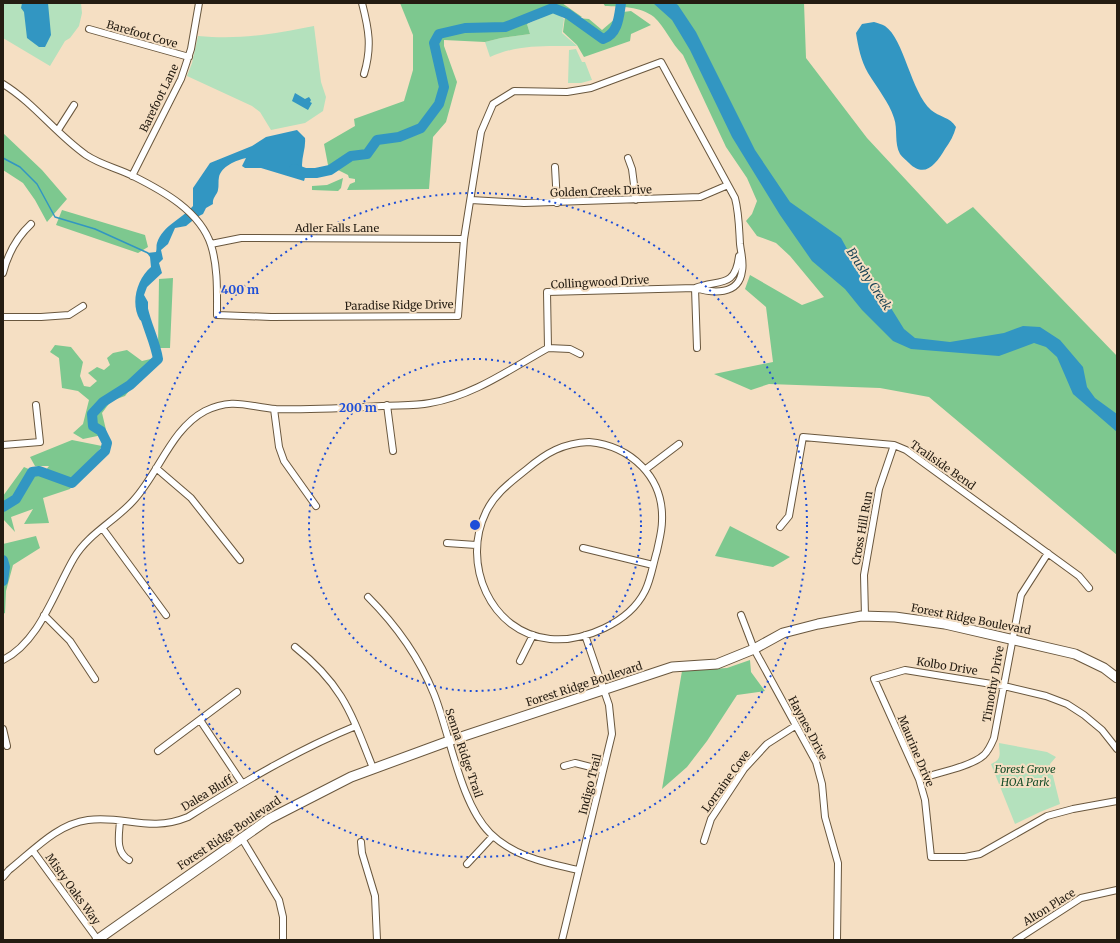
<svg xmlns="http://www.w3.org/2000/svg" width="1120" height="943" font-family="Merriweather,serif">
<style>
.green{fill:#b4e1bd}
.forest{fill:#7dc88f}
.water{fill:#3296c2}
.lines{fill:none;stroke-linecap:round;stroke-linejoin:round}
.stream{stroke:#3296c2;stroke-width:1.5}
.river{stroke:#3296c2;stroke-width:10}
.street-casing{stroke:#69573e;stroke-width:8}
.secondary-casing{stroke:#69573e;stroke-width:11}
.street{stroke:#fff;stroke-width:6}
.secondary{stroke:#fff;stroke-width:9}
.ring{fill:none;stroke:#1d4ed8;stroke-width:2;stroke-dasharray:2 4}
.labels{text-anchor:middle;stroke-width:4;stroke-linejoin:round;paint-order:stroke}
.street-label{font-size:11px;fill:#241c12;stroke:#f5dfc3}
.park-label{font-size:11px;font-style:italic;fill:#154c28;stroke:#f5dfc3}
.water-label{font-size:12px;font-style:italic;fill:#1a4356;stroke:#f5dfc3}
.centre{fill:#1d4ed8;stroke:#f5dfc3;stroke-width:2}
.ring-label{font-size:12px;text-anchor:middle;font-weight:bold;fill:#1d4ed8;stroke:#f5dfc3;stroke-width:4;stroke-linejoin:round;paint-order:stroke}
</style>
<rect width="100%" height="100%" fill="#f5dfc3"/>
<path class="green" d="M3,3H81L82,13L79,26L70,38L65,41L50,66L3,38Z
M549,11L556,12L564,19L562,33L577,46C545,46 519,44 490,57L485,42L501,38L530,34L527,24L541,18Z
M314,26L321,82L326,97L323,111L305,123L271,130L260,112L252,106L187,76L192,63L198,36C241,40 273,34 314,26Z
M576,49L582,62H585L592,80L581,83H568L569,50Z
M999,743L1047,752L1056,757L1050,764L1060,804L1040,812L1015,824L991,764C1003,759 999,753 999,743Z"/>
<path class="forest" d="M400,3H562L582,17L564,16L552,10L527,24L530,34L501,38L485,42L444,40V46L457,82L446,122L433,137L429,189L347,190L350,184L355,182V179L349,178L348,175L328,165L324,144L355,126L354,119L404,101L413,70V35Z
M603,3H804L806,58L867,138L947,224L973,207L1117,356V555L929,397L880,388L769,384L751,390L714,374L773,362L766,307L745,289L750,275L802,305L824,297L790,256L776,243L757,236L746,221L752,214L757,201L747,178L726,147L683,55C671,43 665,27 654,17C640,6 621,7 605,6Z
M631,11L651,25L631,34L630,41L584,57L577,45L563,32L565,17L589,19L602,30L623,12Z
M3,133L42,170L67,199L47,222L35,200L23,183L3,170Z
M343,178L341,188L338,191L312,190V186L327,185Z
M62,210L145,235L148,247L138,253L56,225Z
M173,278L170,348H158L159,279Z
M55,345L71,347L83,362L80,376L84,386L90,387L97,381L88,373L97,367L104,370L110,365L107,358L113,353L127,350L142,361L155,358L125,396L111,401L102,413L107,434L83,439L73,433L83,424L89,400L78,391L62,388L59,358L50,352Z
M72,440L102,446L70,489L43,498L49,523L24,524L33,509L11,517L15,532L3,519V496L24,467L42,475L49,466H35L30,457Z
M730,526L790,557L773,567L715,556Z
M36,536L40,548L13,565L6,591L5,613L3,614V544Z
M750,660L751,672L765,691L737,695L707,741L687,767L662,789L682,671L727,668Z"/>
<path class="water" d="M22,3H48L51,35L45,47H39L27,38L24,12L21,8Z
M653,3H675L678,5L696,32L755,150L790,202L841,238L861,274L881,292L904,329L915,338L950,342L1004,333L1023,326L1040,327L1060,340L1083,367L1087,387L1095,398L1117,414V432L1073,394L1057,357L1046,347L1034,343L999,356L911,349L893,341L862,310L845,289L812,261L780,215L732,137L690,50L672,20Z
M874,22C877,23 882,24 885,26C904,39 911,92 931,110C939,117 950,117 956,127C954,135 950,142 945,149C936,164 925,179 909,163C906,160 902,157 900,154C894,143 898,129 894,118C889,102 877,88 868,73C861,61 858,46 856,33L862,24Z
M295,93L305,99L309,97L311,100L310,102L312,103L308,110L292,101Z
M297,130L305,138C306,147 302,156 302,165C302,171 307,174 304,181L261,168H245L242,166L246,158C236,160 221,167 219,177C218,181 219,186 218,190C217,195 212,198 213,204L206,208L203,214L197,217L186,226L175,228L168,244L161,250L163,259L159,263L162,273L147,287L144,295L148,302V317L144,322L140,320C130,303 137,279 151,267L150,257L147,253L156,252C157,248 156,246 157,243C163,225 182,219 193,206V188L210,163L252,146L266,137Z"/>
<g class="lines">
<path class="stream" d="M3,158L20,167L37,184L55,217L95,229L148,253"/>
<path class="river" d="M294,169L305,173H316L330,170L351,156L367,154L377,140L399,137L421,128L439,104L444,87L434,43L439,34L465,28L505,27L553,8L568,14L603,39C618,34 619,17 621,3
M3,507L16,499L32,472L39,471L72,483L105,451L107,443L101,431L93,426L92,414L103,402L130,385L158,359C155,341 147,327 143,309
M3,560L5,567L3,581"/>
<g class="street-casing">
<path id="street" d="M362,3C369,30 372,47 364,74
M89,29L189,57
M3,84C34,103 56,134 86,155C101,165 117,168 133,176C163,191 200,211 211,245C218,267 217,292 217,315L271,317L458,316L464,239L481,132L493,104L514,91L567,92L591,88L661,62L735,198C739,213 739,228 740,244C741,253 744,263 742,271C739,296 712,293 695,288L547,292L548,348
M58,130L74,105
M628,158L632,169L636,200
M555,167L557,203
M132,176L181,79L191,49L199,3
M471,200L524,203L700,197L728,185
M211,244L241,238L464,239
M3,273C8,253 16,238 31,224
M695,288C719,279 735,289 739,256
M695,288L697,348
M3,317H41L69,315L83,306
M548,348L570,349L580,354
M387,405L393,451
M274,409L279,447L284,461L316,506
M589,442C631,446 664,477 662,521C662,531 659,541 657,551C653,564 651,579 645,591C629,623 584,642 550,639C490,633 461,563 486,512C495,493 511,482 527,469C546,453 563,443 589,442Z
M3,445L40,442L36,405
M156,468L191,498L240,560
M646,469L679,444
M780,527L789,516L803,437L894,445L906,450L1079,576L1089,588
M103,529L166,615
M447,543L476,545
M583,548L653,565
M368,597C396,625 419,657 434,694C450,734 460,803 490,833C514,857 547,863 578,870
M44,615L70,641L95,679
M741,615L754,649L816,762L822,784L825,817L838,863L837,940
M865,616L864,575L879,489L894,445
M295,647C343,685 351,713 373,768
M3,660C40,641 54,592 74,558C88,534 115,521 133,501C159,473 171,429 205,411C233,397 249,407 276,409C311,410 347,408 382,406C398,405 415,406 430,403C473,396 510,369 548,348
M520,661L533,635
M200,720L242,783
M3,729L7,746
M1117,749L1102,730L1084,715L1067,704L1046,696L1004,686L905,670L874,679L919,779L925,800L931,857H965L980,854L1047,816L1073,809L1117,801
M158,751L237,692
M564,766L575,763L603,770
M919,779C936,773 971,767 984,755C989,750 991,745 994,738L1021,595L1048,553
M120,821C119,835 115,852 129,860
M241,837L279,900L283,917V940
M704,841L711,819L744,769L767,744L795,726
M361,842L362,853L375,896L377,940
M33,851L98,940
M467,864L493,836
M3,877L9,870C33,851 57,824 88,820C125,815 149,833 188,817C242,783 297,750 356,726
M562,940L612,734L609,705L585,635
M1016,940L1081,898L1117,890"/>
</g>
<g class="secondary-casing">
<path id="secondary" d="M97,940L269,819L351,777L449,741L672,667L717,664L754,649L783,633L818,624L861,616L895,617L945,624L1075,654L1104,668L1117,678"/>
</g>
<use href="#street" class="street"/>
<use href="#secondary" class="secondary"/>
</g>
<g class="ring">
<circle cx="475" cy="525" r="166"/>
<circle cx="475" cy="525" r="332"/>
</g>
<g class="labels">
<g class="street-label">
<text transform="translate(142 34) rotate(16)" y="4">Barefoot Cove</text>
<text transform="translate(159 98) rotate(-64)" y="4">Barefoot Lane</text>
<text transform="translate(601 191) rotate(-2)" y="4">Golden Creek Drive</text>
<text x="337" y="232">Adler Falls Lane</text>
<text transform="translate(600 282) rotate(-3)" y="4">Collingwood Drive</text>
<text transform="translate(399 305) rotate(-1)" y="4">Paradise Ridge Drive</text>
<text transform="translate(943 465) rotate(35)" y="4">Trailside Bend</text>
<text transform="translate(862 528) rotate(-80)" y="4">Cross Hill Run</text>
<text transform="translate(971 619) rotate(11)" y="4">Forest Ridge Boulevard</text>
<text transform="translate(947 666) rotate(9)" y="4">Kolbo Drive</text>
<text transform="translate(584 684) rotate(-18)" y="4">Forest Ridge Boulevard</text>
<text transform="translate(993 684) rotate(-80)" y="4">Timothy Drive</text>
<text transform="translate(808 728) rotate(62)" y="4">Haynes Drive</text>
<text transform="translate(916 751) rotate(67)" y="4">Maurine Drive</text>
<text transform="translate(464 753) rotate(71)" y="4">Senna Ridge Trail</text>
<text transform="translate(726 781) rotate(-54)" y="4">Lorraine Cove</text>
<text transform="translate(590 784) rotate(-76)" y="4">Indigo Trail</text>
<text transform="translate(207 793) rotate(-31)" y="4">Dalea Bluff</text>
<text transform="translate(229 833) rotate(-34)" y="4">Forest Ridge Boulevard</text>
<text transform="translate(73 889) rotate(54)" y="4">Misty Oaks Way</text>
<text transform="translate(1049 907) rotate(-32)" y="4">Alton Place</text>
</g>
<g class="park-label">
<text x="1025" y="773">Forest Grove<tspan x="1025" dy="13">HOA Park</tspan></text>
</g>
<g class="water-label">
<text transform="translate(869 279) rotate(57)" y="4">Brushy Creek</text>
</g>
</g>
<circle cx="475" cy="525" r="6" class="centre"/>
<g class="ring-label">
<text x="240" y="294">400 m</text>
<text x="358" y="412">200 m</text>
</g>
<rect width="1120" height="943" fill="none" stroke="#241c12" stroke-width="8"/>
</svg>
